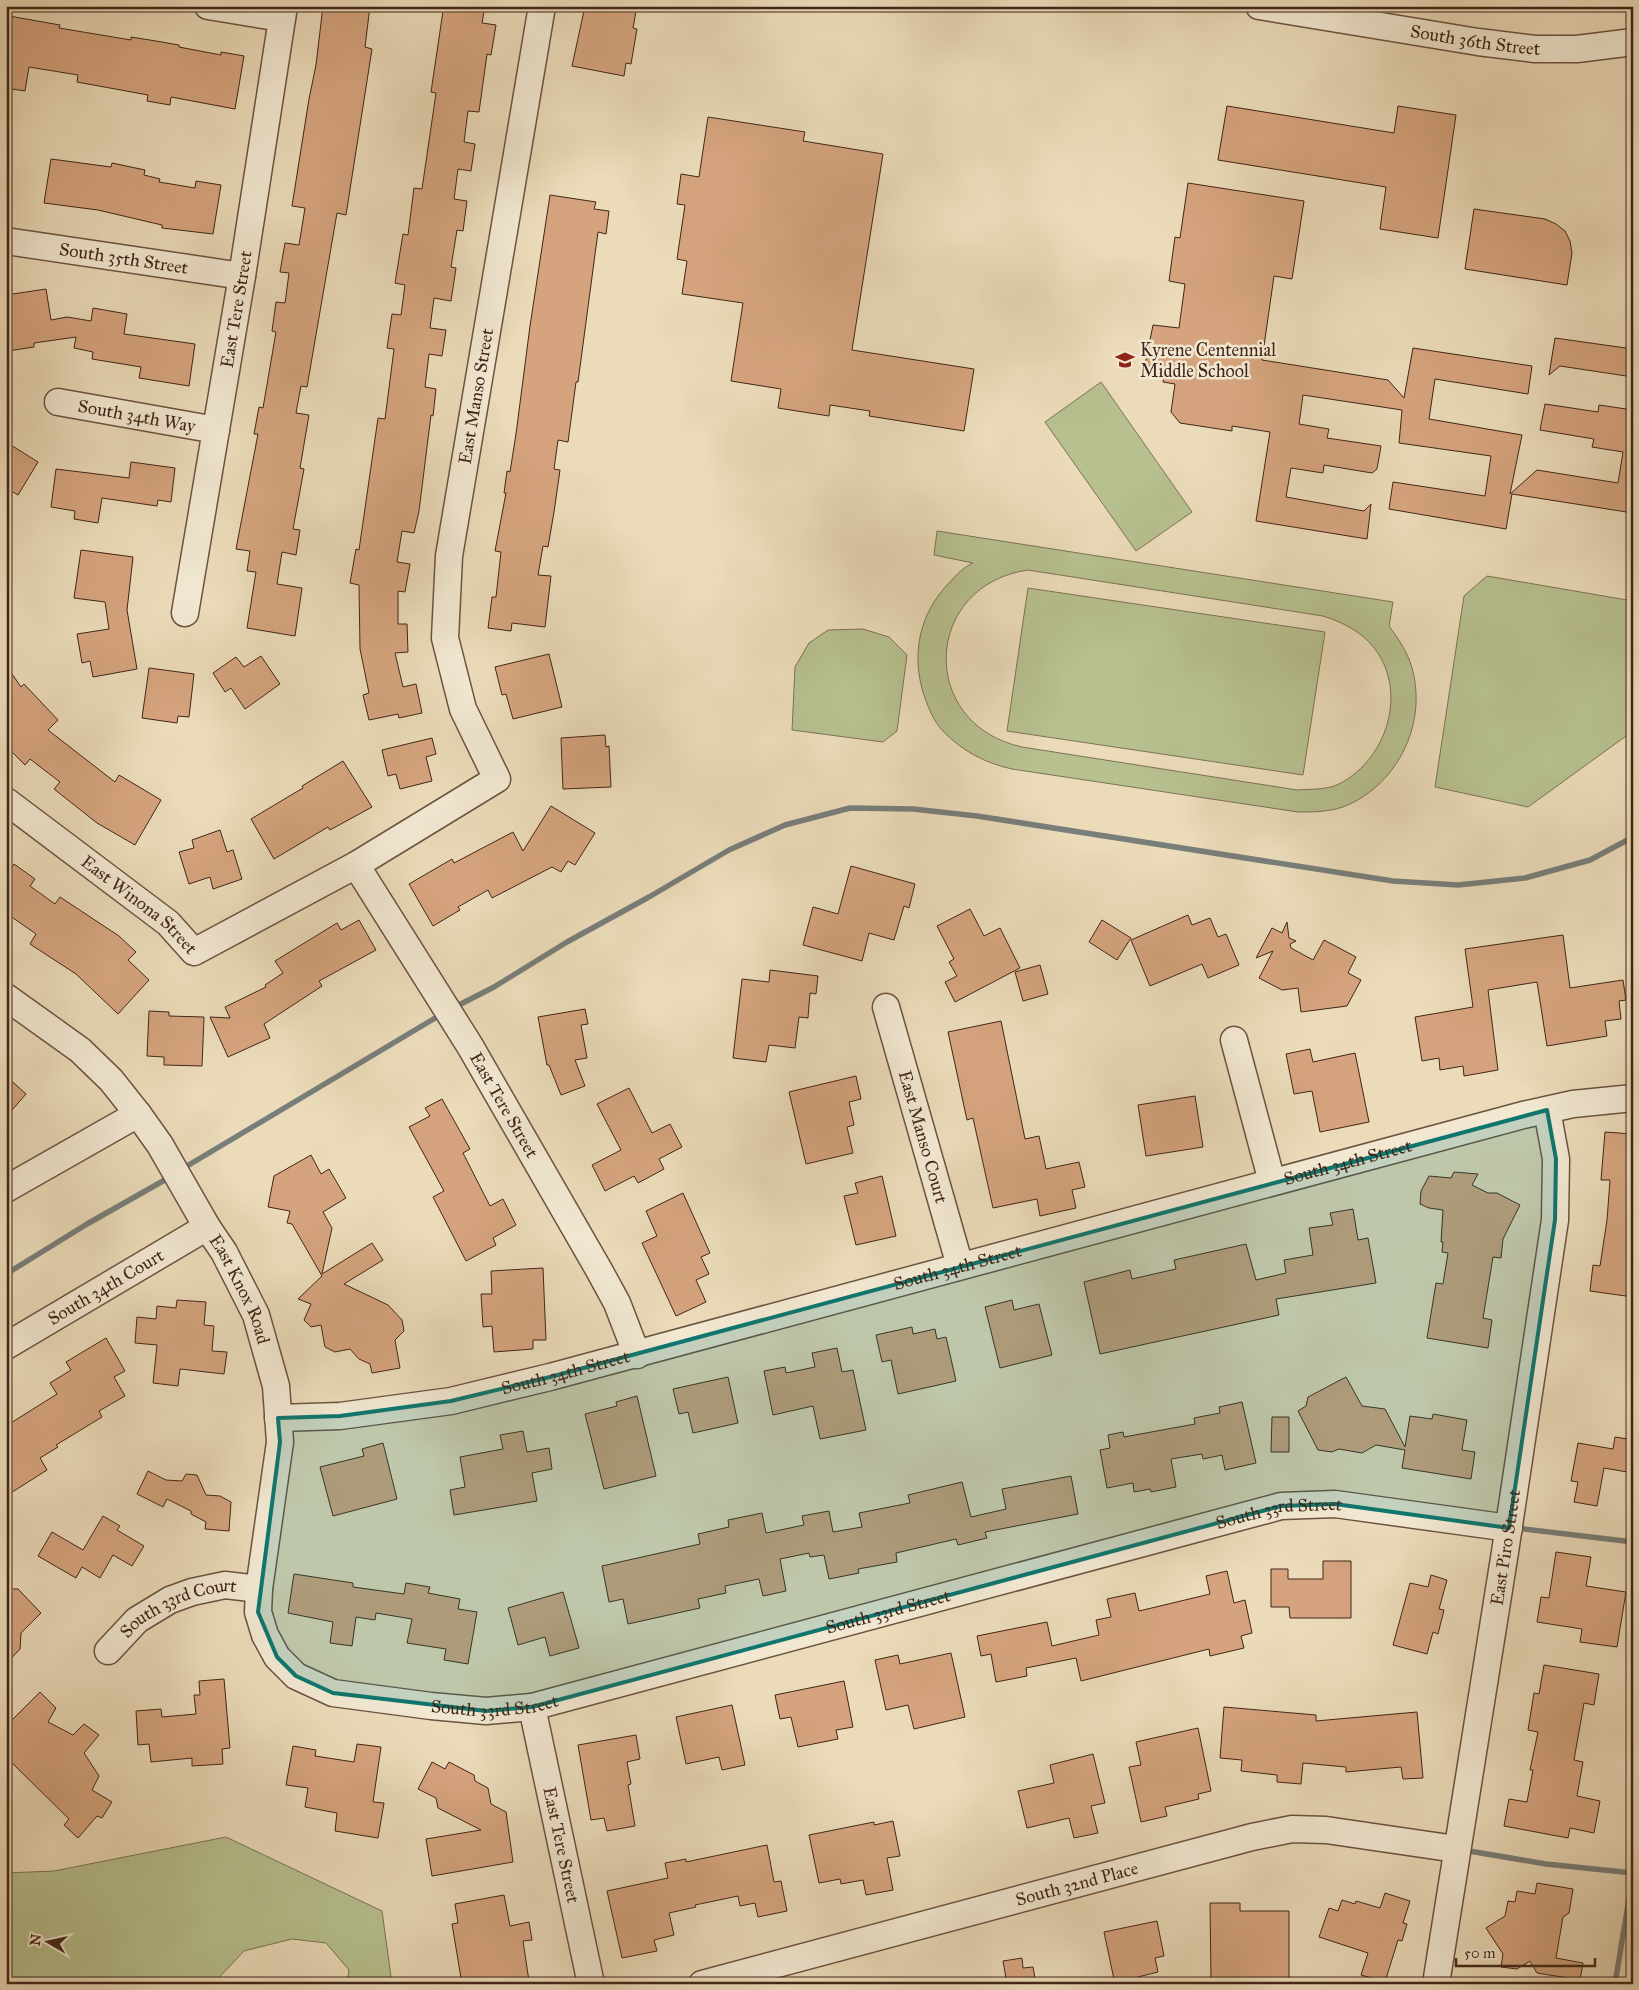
<svg xmlns="http://www.w3.org/2000/svg" width="1639" height="1990" font-family="'IM FELL Great Primer',serif">
<style>
.green{fill:#b7c08f;stroke:#7c7254;fill-rule:evenodd}
.lines{fill:none;stroke-linecap:round;stroke-linejoin:round}
.stream{stroke:#787e79;stroke-width:5.5}
.building{fill:#d5a47e;stroke:#412518}
.minor-casing{stroke:#6c5240;stroke-width:29}
.minor{stroke:#f2e8d2;stroke-width:26}
.marked{fill:#0f766e;fill-opacity:0.2;stroke:#0f766e;stroke-width:4;stroke-linejoin:round}
.labels{text-anchor:middle;stroke-width:5;stroke-linejoin:round;paint-order:stroke}
.street-label{font-size:18px;fill:#412518;stroke:#f2e8d2}
.poi-label{font-size:18px;fill:#412518;stroke:#f2e8d2;text-anchor:start}
</style>
<rect width="100%" height="100%" fill="#ebdbb9"/>
<filter id="stains"><feTurbulence type="fractalNoise" baseFrequency=".004" numOctaves="4"/><feColorMatrix values="0 0 0 0 .2 0 0 0 0 .09 0 0 0 0 .02 0 0 0 .5 -.17"/></filter>
<radialGradient id="worn" r=".72"><stop offset=".6" stop-color="#630" stop-opacity="0"/><stop offset="1" stop-color="#630" stop-opacity=".3"/></radialGradient>
<path class="green" d="M1101,382L1192,512L1136,551L1045,422Z
M937,531L1393,602L1389,626C1397,637 1404,647 1409,659C1430,714 1403,779 1350,804C1334,812 1315,812 1298,812L1012,769C985,763 962,751 943,731C934,722 929,709 925,698C910,656 919,613 950,582C957,574 964,567 973,563L934,555ZM1028,570L1323,616C1339,621 1354,628 1367,640C1411,683 1390,758 1339,784C1327,790 1311,789 1297,790L1022,747C917,724 923,585 1028,570Z
M1487,576L1633,601V731L1528,807L1435,787L1464,596Z
M1028,588L1325,632L1303,775L1007,731Z
M863,629L889,637L907,655L897,731L883,742L792,730L795,667L809,643L828,630Z
M226,1837L382,1911L392,1984H347L349,1970L326,1943L292,1939L244,1951L213,1984H6V1873L54,1871Z"/>
<g class="lines">
<path class="stream" d="M453,1008L494,987L567,942L649,897L729,850L785,825L850,808L913,809L977,816L1393,881L1458,885L1525,878L1590,860L1633,837
M182,1169L442,1014
M6,1274L87,1224L170,1177
M1516,1528L1633,1542
M1463,1850L1546,1864L1633,1873
M1615,1984L1633,1874"/>
</g>
<path class="building" d="M323,6H370L365,47L372,49L346,215L337,213L307,387L301,386L296,413L309,415L300,468L304,469L293,529L300,530L296,555L282,552L277,584L302,588L295,636L247,628L256,572L247,571L250,551L236,549L258,434H254L259,407L263,408L276,332L272,331L276,302L285,303L289,273L280,272L285,243L299,245L305,208L292,206L309,99L316,65Z
M451,6H485L482,23L496,25L491,55L487,54L479,112L468,111L464,142L475,144L471,171L458,169L454,199L467,201L463,231L457,230L451,267L456,268L451,301L434,298L430,328L446,330L442,356L429,354L425,387L436,389L433,416L431,415L419,511L414,533L402,531L397,562L410,564L405,592L398,591V624H407L408,652L395,653L403,687L416,684L422,713L399,718L398,714L369,720L363,695L369,693L360,649L359,585L350,583L356,549L359,550L378,418L385,419L394,349L387,348L392,314L401,315L405,285L395,283L403,234L408,235L414,188L422,189L436,93L431,92L443,11L450,12Z
M585,6H637L633,28L637,29L631,64L626,63L624,76L572,66Z
M9,16L60,25L59,28L131,40V37L156,41L179,45V47L221,55V52L244,56L235,109L171,97L170,105L147,101L148,95L77,82L78,75L29,67L25,91L6,88V35Z
M1227,106L1394,133L1398,106L1456,115L1438,238L1380,229L1386,187L1218,160Z
M708,117L805,132L803,141L883,154L852,350L974,369L964,431L869,416L870,411L830,405L829,416L778,408L781,389L731,381L743,303L682,294L687,261L677,259L685,205L677,204L681,174L699,177Z
M51,159L111,167L112,163L145,170L144,175L160,179L159,182L195,188L196,181L221,185L213,234L162,228V225L98,210L44,203Z
M1188,183L1304,201L1292,279L1274,276L1262,360L1388,380L1404,398L1413,348L1532,366L1528,394L1435,379L1429,419L1522,435L1510,494L1537,470L1618,483L1623,452L1592,447L1594,439L1540,430L1545,404L1598,412L1599,405L1633,410V513L1512,494L1506,529L1389,509L1393,482L1485,496L1491,456L1399,443L1402,410L1303,395L1299,424L1329,429L1327,438L1381,446L1377,469L1372,473L1324,465L1323,473L1291,468L1286,497L1364,511L1371,504L1367,539L1256,521L1270,432L1232,426V431L1180,423L1171,412L1175,384L1163,382L1165,368L1145,365L1153,325L1179,328L1185,284L1169,281L1175,237L1180,238Z
M550,195L596,202L594,209L609,211L606,234L598,232L578,382H576L568,442L558,440L554,469L560,470L554,512L548,547L543,546L538,575L551,576L545,627L512,623L511,631L488,628L492,597H496L501,552L495,551L506,493H504L507,471L510,472L516,434L530,326Z
M1474,209L1545,219L1556,224L1565,231L1570,241L1572,253L1567,285L1465,269Z
M46,289L51,320L67,317L91,321L93,308L127,314L124,334L195,344L189,386L139,378L141,367L92,359L93,352L74,348L76,337L34,343V347L8,351L6,339V295Z
M1555,338L1633,349V377L1560,366L1549,375Z
M6,442L38,462L18,495L6,488Z
M131,462L175,468L171,502L158,500L157,506L102,498L98,523L74,519L75,511L51,507L56,469L129,478Z
M81,550L133,557L127,610L137,669L93,677L90,661L82,663L77,634L109,629L105,602L74,598Z
M549,654L562,707L513,719L506,694L502,695L495,667Z
M261,656L280,684L245,709L231,688L225,692L213,673L236,657L244,667Z
M6,665L21,687L24,684L58,720L48,730L115,782L119,775L161,800L135,845L97,823L54,789L60,782L30,759L25,765L6,746Z
M149,668L194,674L189,717L178,716L177,723L142,718Z
M605,735L606,747L609,746L611,787L563,789L561,738Z
M432,738L436,754L426,757L432,781L400,789L396,774L388,776L382,750Z
M343,761L372,807L330,830L328,827L274,859L251,819L303,788L302,786Z
M551,806L595,833L575,865L568,861L561,872L552,867L492,898L488,890L458,907L460,910L433,926L409,884L452,859L454,863L513,832L523,851Z
M220,830L227,852L233,850L242,879L213,889L210,877L189,884L179,852L194,848L192,840Z
M14,864L35,879L30,886L55,904L60,897L119,936L136,952L128,960L149,980L118,1014L76,974L30,944L36,934L6,913V876Z
M851,866L915,884L909,908L904,906L894,940L869,933L862,961L803,945L813,907L838,914Z
M970,909L984,936L1000,928L1020,968L955,1002L945,982L957,976L949,962L954,959L937,926Z
M1188,915L1192,925L1210,918L1218,937L1226,934L1239,965L1208,978L1202,964L1150,986L1131,940Z
M359,920L376,950L319,981L322,986L264,1024L270,1038L228,1057L210,1017L230,1018L225,1007L266,987L265,985L283,973L275,961L337,923L341,930Z
M1102,920L1131,938L1117,960L1089,942Z
M1287,922L1289,938L1296,941L1290,944L1291,948L1313,960L1324,940L1356,957L1348,973L1361,980L1347,1006L1301,1012L1298,988L1282,990L1259,978L1273,951L1256,958L1272,928L1282,933Z
M1563,935L1570,988L1623,980L1626,1000L1619,1001L1621,1019L1605,1021L1607,1036L1547,1046L1537,982L1488,990L1498,1070L1464,1076L1463,1066L1440,1070L1439,1058L1422,1061L1415,1017L1473,1007L1465,949Z
M1040,965L1048,994L1023,1001L1015,972Z
M770,970L818,976L816,994L810,993L808,1018L799,1017L795,1048L769,1045L766,1062L733,1058L742,979L769,982Z
M585,1009L588,1024L581,1025L587,1058L575,1060L585,1086L561,1095L549,1065H547L538,1017Z
M149,1011L169,1012V1016L204,1017L202,1066L164,1065V1057L147,1056Z
M1001,1021L1025,1139L1039,1136L1046,1169L1079,1162L1085,1187L1072,1190L1076,1208L1040,1216L1037,1199L993,1208L973,1118L967,1120L948,1032Z
M1310,1049L1313,1062L1355,1053L1369,1122L1320,1132L1312,1091L1294,1094L1286,1054Z
M6,1076L26,1094L6,1117Z
M856,1076L861,1099L849,1102L854,1125L847,1127L853,1153L806,1164L789,1092Z
M629,1088L652,1133L670,1124L682,1147L659,1159L664,1169L638,1183L634,1176L605,1191L592,1165L621,1150L597,1104Z
M1195,1096L1203,1147L1146,1156L1138,1105Z
M442,1099L470,1149L463,1153L490,1206L503,1199L516,1225L493,1238L496,1245L466,1261L433,1197L444,1191L409,1127L430,1116L425,1108Z
M1605,1132L1633,1134V1251L1630,1265L1633,1266V1297L1590,1291L1593,1265L1600,1266L1607,1220L1610,1180H1601Z
M311,1155L321,1174L329,1169L346,1198L323,1212L332,1228L322,1274L372,1243L383,1260L344,1284L388,1305L402,1320L404,1331L395,1340L400,1368L372,1373L370,1364L359,1359L350,1349L335,1352L325,1347L321,1325L311,1327L304,1320L311,1304L298,1299L322,1276L292,1224L287,1223L290,1211L268,1207L274,1176Z
M1454,1172L1478,1174L1472,1185L1488,1193H1497L1520,1205L1503,1239L1501,1258L1493,1257L1483,1318L1492,1320L1488,1348L1427,1338L1436,1283L1443,1284L1448,1253L1442,1252L1443,1242H1441L1443,1210L1429,1208L1420,1204L1421,1191L1429,1176L1451,1178Z
M882,1176L896,1236L856,1245L844,1196L858,1193L855,1183Z
M683,1193L710,1253L701,1257L709,1274L696,1280L706,1302L676,1316L642,1243L657,1236L646,1211Z
M1353,1209L1358,1240L1368,1238L1376,1283L1276,1299L1279,1315L1100,1354L1084,1282L1130,1270L1132,1279L1176,1269L1174,1260L1246,1244L1256,1280L1286,1273L1284,1260L1313,1255L1309,1228L1333,1225L1330,1213Z
M543,1268L546,1340H533V1349L494,1352L492,1326L483,1327L481,1294H492L491,1271Z
M177,1300L206,1302L204,1325L214,1326L212,1351L227,1352L224,1374L180,1369L178,1386L153,1383L157,1345L135,1343L137,1317L156,1319L157,1306L176,1308Z
M1012,1300L1014,1310L1039,1304L1052,1355L1000,1368L985,1307Z
M912,1327L913,1334L935,1329L937,1339L946,1337L956,1381L898,1394L891,1360L882,1362L876,1335Z
M106,1338L125,1371L114,1377L125,1396L99,1411L102,1417L56,1445L58,1447L40,1458L47,1470L6,1496V1426L57,1394L50,1383L71,1370L66,1362Z
M837,1348L842,1372L853,1370L866,1430L820,1439L813,1406L773,1415L764,1371L785,1367L786,1373L815,1367L812,1353Z
M728,1377L738,1423L693,1433L688,1412L679,1414L673,1389Z
M1346,1377L1362,1406L1385,1409L1405,1447L1410,1416L1432,1419L1433,1414L1467,1420L1462,1450L1475,1452L1471,1479L1402,1468L1405,1450L1376,1445L1362,1453L1339,1449L1332,1452L1318,1450L1298,1411L1306,1406L1308,1397Z
M637,1396L656,1476L604,1489L585,1414L617,1406L616,1402Z
M1242,1402L1256,1463L1225,1470L1222,1455L1203,1459L1202,1454L1171,1459L1176,1487L1151,1492L1150,1489L1134,1492L1133,1483L1107,1488L1100,1450L1110,1448L1108,1435L1123,1432L1124,1437L1195,1424L1194,1418L1220,1413L1219,1407Z
M1272,1417H1289V1452H1271Z
M523,1431L527,1452L549,1448L552,1469L532,1473L537,1501L454,1515L450,1490L465,1487L460,1457L503,1449L500,1435Z
M1615,1437L1633,1440V1473L1604,1468L1597,1506L1574,1502L1578,1482L1571,1481L1578,1443L1613,1449Z
M383,1443L397,1499L333,1516L320,1467L364,1456L362,1449Z
M148,1471L166,1480L182,1481L186,1474L197,1475L206,1495L220,1496L231,1502L229,1531L205,1529L206,1522L191,1514V1511L167,1499L163,1507L137,1494Z
M1071,1476L1078,1514L985,1532L987,1538L958,1545L956,1539L896,1553L897,1562L858,1569L859,1573L829,1579L824,1555L810,1557L809,1553L780,1559L786,1591L763,1596L759,1579L725,1586L726,1593L698,1599L700,1608L628,1624L623,1599L609,1602L602,1566L700,1544L698,1534L729,1527L728,1520L762,1513L766,1533L804,1525L802,1516L829,1511L833,1532L862,1527L859,1513L910,1503L908,1495L962,1482L971,1517L1006,1509L1002,1489Z
M103,1516L120,1526L117,1530L144,1546L132,1566L113,1555L100,1578L82,1567L76,1578L38,1556L52,1532L83,1550Z
M1556,1552L1591,1557L1586,1586L1626,1592L1617,1647L1580,1642L1582,1629L1537,1622L1541,1597L1549,1598Z
M1323,1561H1351V1618H1290L1289,1607H1271V1569H1288V1579H1323Z
M1227,1571L1234,1603L1245,1600L1252,1633L1241,1636L1244,1648L1210,1656L1209,1649L1081,1681L1076,1658L1026,1668L1027,1676L996,1682L991,1654L981,1656L977,1636L1047,1622L1052,1646L1099,1635L1096,1620L1111,1617L1107,1599L1135,1593L1139,1611L1210,1594L1206,1576Z
M294,1574L353,1583V1587L404,1594L406,1583L430,1587L428,1593L460,1599L458,1609L477,1612L468,1664L444,1660L446,1649L407,1643L412,1619L376,1613L375,1620L356,1617L352,1646L330,1643L333,1622L288,1613Z
M1431,1575L1447,1580L1439,1609L1444,1610L1438,1634L1433,1632L1427,1654L1393,1645L1410,1583L1428,1587Z
M6,1589H18L41,1613L21,1633L20,1649L6,1664Z
M563,1592L579,1648L550,1656L545,1637L518,1645L508,1608Z
M951,1653L965,1717L914,1729L908,1705L886,1710L875,1660L898,1655L900,1664Z
M1544,1665L1599,1674L1594,1705L1584,1703L1574,1760L1583,1762L1577,1796L1600,1801L1594,1833L1570,1828L1568,1838L1504,1826L1509,1799L1527,1802L1533,1770H1530L1538,1732L1528,1730L1534,1693L1539,1694Z
M224,1679L230,1748L222,1749L223,1764L192,1766V1758L151,1762L149,1744L138,1745L136,1711L161,1709L162,1717L196,1714L194,1695H200L199,1681Z
M844,1681L853,1727L836,1730L838,1739L798,1747L791,1717L780,1719L775,1695Z
M40,1692L56,1708L48,1722L73,1735L84,1724L99,1735L84,1753L99,1776L92,1790L112,1802L102,1818L97,1816L78,1838L64,1825L69,1819L6,1757V1726Z
M732,1705L745,1765L722,1770L719,1757L686,1764L676,1717Z
M1224,1707L1316,1715V1721L1417,1712L1423,1778L1403,1779L1401,1767L1346,1772V1767L1303,1763L1301,1784L1277,1782V1775L1241,1771L1242,1760L1220,1758Z
M1198,1728L1211,1791L1198,1794L1199,1799L1165,1807L1167,1816L1141,1822L1129,1767L1141,1765L1136,1742Z
M636,1735L640,1759L627,1762L631,1784L628,1785L635,1826L607,1831L604,1818L591,1820L578,1745Z
M357,1744L381,1747L373,1802L384,1803L378,1838L335,1831L337,1813L305,1807L308,1788L286,1785L293,1746L316,1750L315,1756L354,1762Z
M1093,1754L1105,1803L1091,1806L1098,1833L1074,1838L1069,1818L1027,1828L1018,1791L1054,1783L1050,1765Z
M432,1762L445,1769L449,1762L474,1775L475,1781L488,1788L491,1804L506,1812L513,1862L432,1876L426,1839L481,1830L438,1808L436,1798L418,1789Z
M893,1821L900,1856L887,1858L893,1890L866,1895L863,1880L841,1884L840,1879L819,1883L809,1835L874,1822V1825Z
M767,1845L774,1882L781,1881L787,1911L758,1917L755,1903L740,1906L738,1896L695,1905L696,1907L669,1913L674,1935L654,1940L657,1951L622,1958L607,1891L668,1878L665,1863L686,1859V1862Z
M1537,1883L1573,1889L1569,1913L1563,1917L1556,1958L1583,1963L1580,1980L1537,1973L1530,1961L1517,1969L1501,1967L1503,1954L1486,1928L1505,1916L1508,1901L1515,1902L1517,1891L1535,1894Z
M1385,1893L1410,1901L1403,1923L1407,1924L1402,1941L1398,1940L1385,1982L1361,1975L1368,1953L1319,1937L1329,1908L1338,1911L1342,1900L1355,1904L1356,1901L1380,1908Z
M504,1895L510,1926L529,1922L532,1940L523,1941L529,1981L511,1984H462L452,1924L458,1923L455,1904Z
M1210,1903H1240V1911H1289V1983H1260V1980H1211Z
M1157,1921L1164,1956L1155,1958L1158,1972L1138,1977L1140,1984H1115L1104,1932Z
M1022,1958L1023,1968L1033,1967L1036,1984H1007L1003,1961Z"/>
<g class="lines">
<g class="minor-casing">
<g id="minor">
<path d="M208,6L282,18"/>
<path id="s1" d="M1259,6L1478,42L1535,49H1577L1633,42"/>
<path id="s2" d="M6,241L242,276"/>
<path id="s3" d="M58,402L216,430"/>
<path id="s4" d="M185,613L242,276L284,6"/>
<path id="s5" d="M6,801L168,923L194,952L356,865L497,779L463,709L445,638L449,556L542,6"/>
<path id="s6" d="M356,865L470,1046L599,1270L617,1303L637,1355"/>
<path id="s7" d="M6,997L80,1050L111,1080L138,1114L160,1145L207,1227L224,1252L256,1315L276,1386L280,1442L259,1589L258,1612L265,1635L277,1657L296,1676L333,1693L431,1706L486,1711L532,1707L1281,1506L1335,1504L1509,1528"/>
<path id="s8" d="M886,1007L960,1266"/>
<path d="M1234,1040L1272,1182"/>
<path d="M6,1189L138,1114"/>
<path id="s9" d="M6,1346L207,1227"/>
<path id="s10" d="M278,1418L340,1416L451,1401L550,1377L1523,1115L1573,1104L1633,1098"/>
<path id="s11" d="M108,1651L137,1620L170,1600L192,1592L225,1585L259,1589"/>
<path id="s12" d="M532,1707L591,1984"/>
<path id="s13" d="M702,1984L1252,1837L1292,1829L1326,1830L1456,1849"/>
<path id="s14" d="M1436,1984L1505,1552L1555,1220L1556,1159L1547,1110"/>
</g>
</g>
<use href="#minor" class="minor"/>
</g>
<path class="marked" d="M1547,1110L1556,1159L1555,1220L1509,1528L1335,1504L1281,1506L532,1707L486,1711L333,1693L296,1676L277,1657L258,1612L280,1442L278,1418L340,1416L451,1401L550,1377Z"/>
<defs>
<g id="school-bare" transform="scale(1.5)"><path d="M0-5L7-2L0 1L-7-2ZM-4 1L0 2.5L4 1V4Q0 6-4 4Z" fill="#8f2418" stroke="#f2e8d2" stroke-width="2.5" paint-order="stroke"/></g>
</defs>
<g fill-rule="evenodd">
<use href="#school-bare" x="1125" y="360"/>
</g>
<g class="labels">
<g class="street-label">
<text dy="6" stroke="none"><textPath href="#s1" startOffset="219">South 36th Street</textPath></text>
<text dy="6" stroke="none"><textPath href="#s2" startOffset="119">South 35th Street</textPath></text>
<text dy="6" stroke="none"><textPath href="#s4" startOffset="308">East Tere Street</textPath></text>
<text dy="6" stroke="none"><textPath href="#s5" startOffset="986">East Manso Street</textPath></text>
<text dy="6" stroke="none"><textPath href="#s3" startOffset="80">South 34th Way</textPath></text>
<text dy="6" stroke="none"><textPath href="#s5" startOffset="169">East Winona Street</textPath></text>
<text dy="6" stroke="none"><textPath href="#s6" startOffset="282">East Tere Street</textPath></text>
<text dy="6" stroke="none"><textPath href="#s8" startOffset="135">East Manso Court</textPath></text>
<text dy="6" stroke="none"><textPath href="#s10" startOffset="1102">South 34th Street</textPath></text>
<text dy="6" stroke="none"><textPath href="#s10" startOffset="698">South 34th Street</textPath></text>
<text dy="6" stroke="none"><textPath href="#s9" startOffset="116">South 34th Court</textPath></text>
<text dy="6" stroke="none"><textPath href="#s7" startOffset="381">East Knox Road</textPath></text>
<text dy="6" stroke="none"><textPath href="#s10" startOffset="292">South 34th Street</textPath></text>
<text dy="6" stroke="none"><textPath href="#s7" startOffset="1802">South 33rd Street</textPath></text>
<text dy="6" stroke="none"><textPath href="#s14" startOffset="442">East Piro Street</textPath></text>
<text dy="6" stroke="none"><textPath href="#s7" startOffset="1398">South 33rd Street</textPath></text>
<text dy="6" stroke="none"><textPath href="#s11" startOffset="86">South 33rd Court</textPath></text>
<text dy="6" stroke="none"><textPath href="#s7" startOffset="992">South 33rd Street</textPath></text>
<text dy="6" stroke="none"><textPath href="#s12" startOffset="141">East Tere Street</textPath></text>
<text dy="6" stroke="none"><textPath href="#s13" startOffset="388">South 32nd Place</textPath></text>
</g>
<g class="poi-label">
<text x="1140" y="356">Kyrene Centennial<tspan x="1140" dy="21">Middle School</tspan></text>
</g>
</g>
<rect width="1639" height="1990" fill="none" stroke="#ebdbb9" stroke-width="25"/>
<rect x="8" y="8" width="1624" height="1975" fill="none" stroke="#412518" stroke-width="2.5"/>
<rect x="12" y="12" width="1614" height="1965" fill="none" stroke="#412518"/>
<g transform="translate(48 1942) rotate(279)" stroke="#f2e8d2" stroke-width="4" paint-order="stroke">
<path d="M0-4L9 19L0 12L-9 19Z" fill="#412518"/>
<text y="-8" font-size="14" font-weight="bold" text-anchor="middle" fill="#412518">N</text>
</g>
<path d="M1456 1958v8h139v-8" fill="none" stroke="#412518" stroke-width="2.5"/>
<text x="1464" y="1958" font-size="15" fill="#412518" stroke="#f2e8d2" stroke-width="4" paint-order="stroke">50 m</text>
<rect width="100%" height="100%" filter="url(#stains)"/>
<rect width="100%" height="100%" fill="url(#worn)"/>
</svg>
